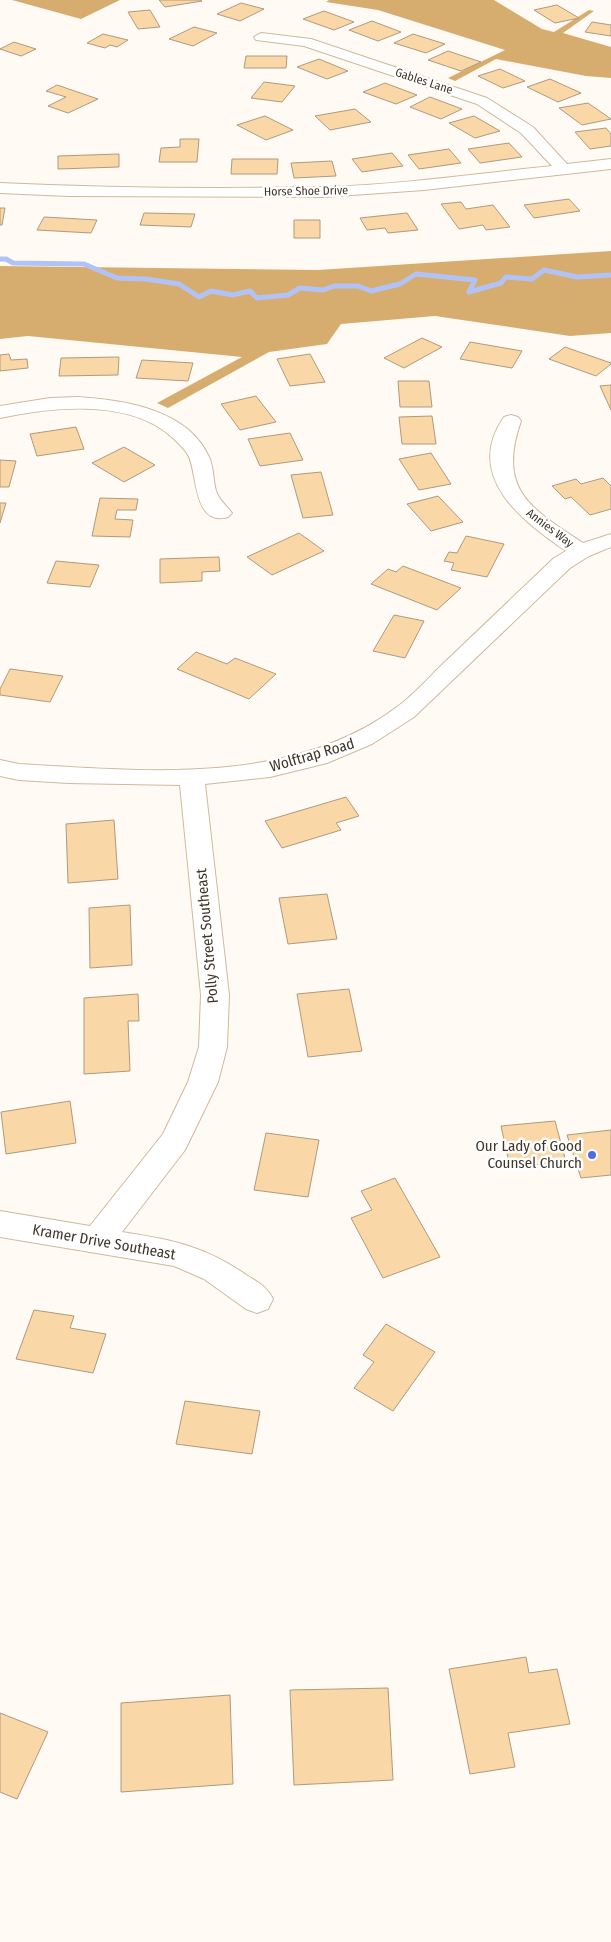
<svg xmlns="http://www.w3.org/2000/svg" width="611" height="1942" font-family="'Fira Sans Condensed',sans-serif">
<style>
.forest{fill:#d7ad6f}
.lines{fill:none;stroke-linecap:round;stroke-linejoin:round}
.stream{stroke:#b1c3f6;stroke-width:5}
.building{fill:#fad7a6;stroke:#af9a7e}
.minor-casing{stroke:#ceb99c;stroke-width:2}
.minor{fill:#fff;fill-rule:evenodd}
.poi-dot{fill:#4f6de1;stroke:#fff;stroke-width:2}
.labels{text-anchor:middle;stroke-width:5;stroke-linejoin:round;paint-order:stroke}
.far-street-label{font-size:12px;fill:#3f362b;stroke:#fff}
.street-label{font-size:15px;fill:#3f362b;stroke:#fff}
.poi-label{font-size:15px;fill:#3f362b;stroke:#fff;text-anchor:end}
</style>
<rect width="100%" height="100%" fill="#fffaf4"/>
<path class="forest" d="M12,0H120L81,19Z
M329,0H494L542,29L554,32L589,10L594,11L563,33L611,47V78L586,76L496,59L455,81L448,78L505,50L378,10L326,2Z
M611,251V333L570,336L435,316L341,324L327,344L269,352L168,408L157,403L242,357L28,336L0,339V266L318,270Z"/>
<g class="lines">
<path class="stream" d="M0,259H6L13,263L84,264L117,278L146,279L179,284L199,297L211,291L233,295L250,291L257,298L288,295L300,288L323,290L334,286H358L371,291L400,284L416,274L475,280L469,292L501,283L506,277L532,279L544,270L577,277L611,275"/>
</g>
<path class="building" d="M159,0H200L202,1L165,7Z
M241,3L264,9L240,21L217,14Z
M557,5L579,18L555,23L534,10Z
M150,10L160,27L138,29L128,12Z
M324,11L354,22L334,30L303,19Z
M372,21L401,32L378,41L349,30Z
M592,22L611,25V36L585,32Z
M194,27L217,33L193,46L169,39Z
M103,34L128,40L117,47L110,45L105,48L87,43Z
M413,34L445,44L426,53L394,43Z
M14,42L36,49L21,56L0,49Z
M448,51L481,62L461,71L428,60Z
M246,56H287L286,68H244Z
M319,59L348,71L327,79L297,67Z
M500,69L525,81L503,88L478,76Z
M550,79L581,93L558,102L527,87Z
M264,82L295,86L282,102L251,98Z
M385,83L417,95L396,104L363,92Z
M57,85L98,99L68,113L48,106L66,97L46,91Z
M430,97L462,109L441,119L410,107Z
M588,103L611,119L582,125L559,108Z
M355,109L371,122L330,130L315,116Z
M265,116L293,130L266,140L237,125Z
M474,116L500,131L475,138L449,123Z
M606,128L611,134V146L590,149L575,132Z
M180,139H199L197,162H159L161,148L180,147Z
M509,143L522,157L480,163L468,149Z
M449,149L461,163L419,169L408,155Z
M392,153L403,166L362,172L352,159Z
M119,154V167L58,169V156Z
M232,159H278L277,174H231Z
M332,161L336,176L294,178L291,163Z
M569,199L580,211L534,218L524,205Z
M461,202L466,209L493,205L510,227L486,230L483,225L459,229L441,204Z
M0,208H5L2,225H0Z
M144,213L195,214L191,227L140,225Z
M407,213L418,230L388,233L385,228L367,230L360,218Z
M44,217L97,220L91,233L37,230Z
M294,220H320V238H294Z
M422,338L442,347L404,368L384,358Z
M470,342L522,351L512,368L460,359Z
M565,347L611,363V364L596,376L549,359Z
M9,354L11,360L27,359L28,368L0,371V355Z
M310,354L325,382L290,386L277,359Z
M119,357L118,375L59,376L61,358Z
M142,360L193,363L188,381L136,378Z
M398,381H429L432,407H400Z
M611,385V410L600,386Z
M256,396L276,422L240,430L221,404Z
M432,416L436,444H402L399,417Z
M76,427L84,449L37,456L30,434Z
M290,433L303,460L260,466L248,439Z
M124,447L155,465L124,482L92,463Z
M431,453L451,484L419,490L399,459Z
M0,460L16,461L9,487H0Z
M321,472L333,515L303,518L291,475Z
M603,478L611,486V509L590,515L571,497L565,499L552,486L576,479L581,484Z
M438,496L463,522L431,531L407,504Z
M100,498L138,499L136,510H117L115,519L133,520L130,537L92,536Z
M0,503H6L0,523Z
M299,533L324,551L272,575L247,557Z
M466,536L504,544L487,577L451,570L454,563L444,561L449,552L457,553Z
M219,557L220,571L202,572V581L160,583V559Z
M56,561L99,565L90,587L47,583Z
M403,566L461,588L437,610L371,584L388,569L396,572Z
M394,615L424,621L405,658L373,651Z
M196,652L227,664L235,658L276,674L249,699L177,669Z
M10,669L63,676L50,702L0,695V689Z
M346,797L359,816L336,823L341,830L282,848L265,821Z
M114,820L118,879L68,883L66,824Z
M327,894L337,939L288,944L279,898Z
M130,905L132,965L90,968L89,908Z
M349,989L362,1051L308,1057L297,994Z
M138,994L139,1021H128L130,1071L84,1074V998Z
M70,1101L76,1143L6,1154L1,1112Z
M555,1121L566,1162L510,1167L501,1126Z
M611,1130V1175L581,1178L567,1135Z
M266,1133L319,1140L308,1197L254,1190Z
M395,1178L440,1257L383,1278L351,1218L372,1210L361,1191Z
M34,1310L74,1316L70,1328L106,1334L93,1373L16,1359Z
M386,1324L435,1352L393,1411L354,1388L374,1362L363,1355Z
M185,1401L260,1411L252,1454L176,1444Z
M526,1657L529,1673L557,1669L570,1724L508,1733L515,1767L470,1774L449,1669Z
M388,1688L393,1780L294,1785L290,1690Z
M230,1695L233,1784L121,1792V1703Z
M0,1713L48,1732L17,1799L0,1792Z"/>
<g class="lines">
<g class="minor-casing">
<path id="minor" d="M261,33L311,39L487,98L533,127L567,164L611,159V169L424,190L323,197L68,196L0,193V183C107,188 215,189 322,187C399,185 475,174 552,166L521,133L477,104L304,46L256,40L254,37Z
M78,397C123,400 188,409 209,457C214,468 213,480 216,491C219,500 226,505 232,513L228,517C192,527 198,472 188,455C185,449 178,443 173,438C130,398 52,407 0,418V406L50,398Z
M511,415L518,417L521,421C497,490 530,508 583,543L611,534V547L589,556L570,568L414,717L372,744L327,763L270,777L205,784L229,995L227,1047L218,1082L185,1150L122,1232C174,1240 204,1246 248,1276C259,1283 267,1287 273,1299L268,1309L257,1313L246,1309L204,1279L174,1266L0,1237V1211L90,1226L163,1134L188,1082L199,1047L201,995L180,785L68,783L19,780L0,776V760L19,764C144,771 290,787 397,707C415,694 431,675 447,660C483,626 518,592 554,558L566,551C522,521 463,476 504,417Z"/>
</g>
<use href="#minor" class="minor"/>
</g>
<circle class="poi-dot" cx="592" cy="1155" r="5"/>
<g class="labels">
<g class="far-street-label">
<text transform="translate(424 81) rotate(18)" y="4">Gables Lane</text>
<text transform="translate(306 191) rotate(-1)" y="4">Horse Shoe Drive</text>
<text transform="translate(550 528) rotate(37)" y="4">Annies Way</text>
</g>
<g class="street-label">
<text transform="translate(312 755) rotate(-16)" y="5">Wolftrap Road</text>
<text transform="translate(207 936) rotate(-95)" y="5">Polly Street Southeast</text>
<text transform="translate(104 1242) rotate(10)" y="5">Kramer Drive Southeast</text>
</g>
<g class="poi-label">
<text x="582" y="1151">Our Lady of Good<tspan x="582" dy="17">Counsel Church</tspan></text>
</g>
</g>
</svg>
